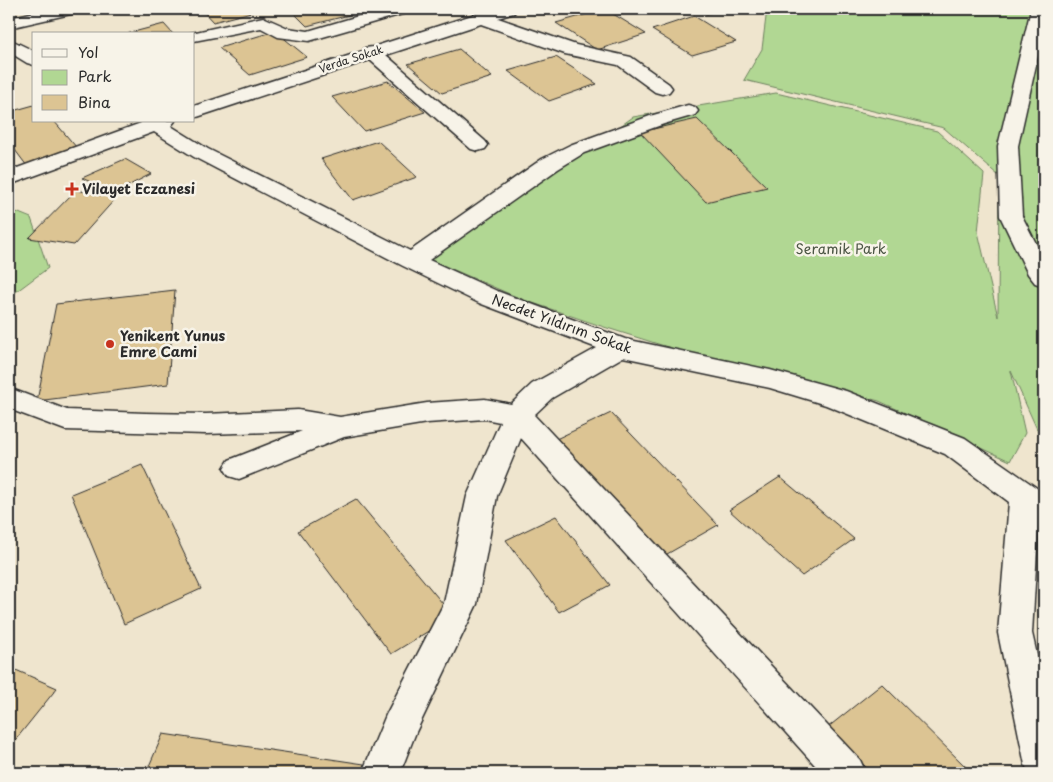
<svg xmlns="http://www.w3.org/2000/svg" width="1053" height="782" font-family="'Playpen Sans',sans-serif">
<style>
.green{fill:#b1d793;stroke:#6e815f}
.building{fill:#dcc493;stroke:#2b2b2b}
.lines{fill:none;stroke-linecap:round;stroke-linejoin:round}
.minor-casing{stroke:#2b2b2b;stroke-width:3}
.major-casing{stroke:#2b2b2b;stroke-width:3}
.minor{fill:#f7f3e8;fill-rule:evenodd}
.major{fill:#f7f3e8;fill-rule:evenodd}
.poi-dot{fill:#c8321e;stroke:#f7f3e8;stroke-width:2}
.labels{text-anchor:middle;stroke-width:5;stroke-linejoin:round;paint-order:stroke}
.far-street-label{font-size:11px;fill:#2b2b2b;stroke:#f7f3e8}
.poi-label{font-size:14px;font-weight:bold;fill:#2b2b2b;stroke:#f7f3e8;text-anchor:start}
.park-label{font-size:14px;fill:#4c5645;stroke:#f7f3e8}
.street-label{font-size:14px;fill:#2b2b2b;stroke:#f7f3e8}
</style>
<rect width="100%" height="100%" fill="#efe5ce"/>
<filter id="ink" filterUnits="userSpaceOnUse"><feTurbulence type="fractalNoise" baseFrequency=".02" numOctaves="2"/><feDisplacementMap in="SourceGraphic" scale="10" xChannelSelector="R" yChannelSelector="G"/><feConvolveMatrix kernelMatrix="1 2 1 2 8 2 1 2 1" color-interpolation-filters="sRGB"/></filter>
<g filter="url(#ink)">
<path class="green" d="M767,9H1044V445L1011,371L1025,433L1010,461L879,401L751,366L674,349L604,327L521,299L429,259L505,202L591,147L633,117L776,93L937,131L984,174L978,232L998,317L999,176L944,128L744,80L762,49Z
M9,209L31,218L48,268L9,297Z"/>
<path class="building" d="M201,9H258L259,10L213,22Z
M290,9H346L353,14L307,26Z
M605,9L646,34L597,50L556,23Z
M697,9H722L707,14Z
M694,16L736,42L692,55L652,30Z
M164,24L173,34H126Z
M275,31L307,57L250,75L219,48Z
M459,49L492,77L442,93L408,64Z
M556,57L597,84L549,101L508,71Z
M388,81L425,112L364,131L332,97Z
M34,105V121H54L77,148L27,166L9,142V112Z
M697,119L767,187L706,202L640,132Z
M378,141L417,177L353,200L321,159Z
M125,159L151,174L114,193L82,178Z
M76,190L116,198L74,245L29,238Z
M175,290L168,384L37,401L56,304Z
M611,413L718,525L653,562L554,440Z
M142,465L201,589L124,624L71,494Z
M780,477L854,539L802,576L729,510Z
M356,499L453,616L391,654L298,531Z
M556,516L610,585L559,612L506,540Z
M9,667L57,688L9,748Z
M882,684L972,773H872L827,728Z
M163,734L364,764L361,773H146Z"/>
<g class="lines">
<g class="minor-casing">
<path id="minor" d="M382,9H409L406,13L309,41L278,37L261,28L194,41V34H187L263,17L288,28L308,31Z
M491,9H516L514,13L498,18L576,45L631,57L669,84L672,88L669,92L662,94L655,92L618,65L565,54L481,24L386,55L485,141L488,145L485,149L478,151L471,149L370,60L194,118V106L363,51L365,48L373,47Z
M1031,9H1044V29L1018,146L1022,216L1044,259V286L1035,283L1028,274L1000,216L998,146Z
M9,39L34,51V65L27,63L9,52Z
M688,105L695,107L698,111L695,115L664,124L584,153L558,169L429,260L497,291L625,339L770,370L846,391L965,438L1044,493V519L1039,517L1032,633L1044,686V773H1029L1025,765L998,633L1009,502L945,454L826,405L770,388L623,357L552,398L534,415L860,760L866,773H822L521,438L497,496L477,604L416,732L400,773H362L386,715L444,603L467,496L500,422L485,419L427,423L344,437L239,479L229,476L224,468L229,460L302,431L206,434L65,430L9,409V388L67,410L145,413L206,414L298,410L340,417L427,403L485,399L511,404L532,384L597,348L479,303L403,266L194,157L154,132L9,185V171L141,123L140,121H175L171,126L208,149L410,251L542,159L570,145L650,116Z"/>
</g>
<g class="major-casing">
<path id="major" d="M48,9H78L75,13L9,28V18Z"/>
</g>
<use href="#minor" class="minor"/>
<use href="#major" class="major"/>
</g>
</g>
<g class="poi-dot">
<path d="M69.5 181.5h5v5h5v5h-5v5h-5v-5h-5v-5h5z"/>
<circle cx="110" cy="344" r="5"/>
</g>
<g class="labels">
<g class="far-street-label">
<text transform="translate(351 59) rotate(-18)" y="4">Verda Sokak</text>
</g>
<g class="poi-label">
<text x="82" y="194">Vilayet Eczanesi</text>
<text x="120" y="341">Yenikent Yunus<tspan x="120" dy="16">Emre Cami</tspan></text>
</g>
<g class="park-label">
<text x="841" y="254">Seramik Park</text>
</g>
<g class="street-label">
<text transform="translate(562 324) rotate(20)" y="5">Necdet Yıldırım Sokak</text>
</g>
</g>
<rect width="1053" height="782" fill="none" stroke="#f7f3e8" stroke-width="30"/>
<rect x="15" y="15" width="1023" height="752" fill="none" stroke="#2b2b2b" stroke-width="2" filter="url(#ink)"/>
<rect x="32" y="32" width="162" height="90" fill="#f7f3e8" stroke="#a5a39c"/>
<rect x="42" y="49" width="25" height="8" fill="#f7f3e8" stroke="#a5a39c"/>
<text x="78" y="58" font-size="15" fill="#2b2b2b">Yol</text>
<rect x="42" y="70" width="25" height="15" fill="#b1d793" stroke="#a5a39c"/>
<text x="78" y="82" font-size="15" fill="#2b2b2b">Park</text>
<rect x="42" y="95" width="25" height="15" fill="#dcc493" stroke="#a5a39c"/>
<text x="78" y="108" font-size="15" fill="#2b2b2b">Bina</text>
</svg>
